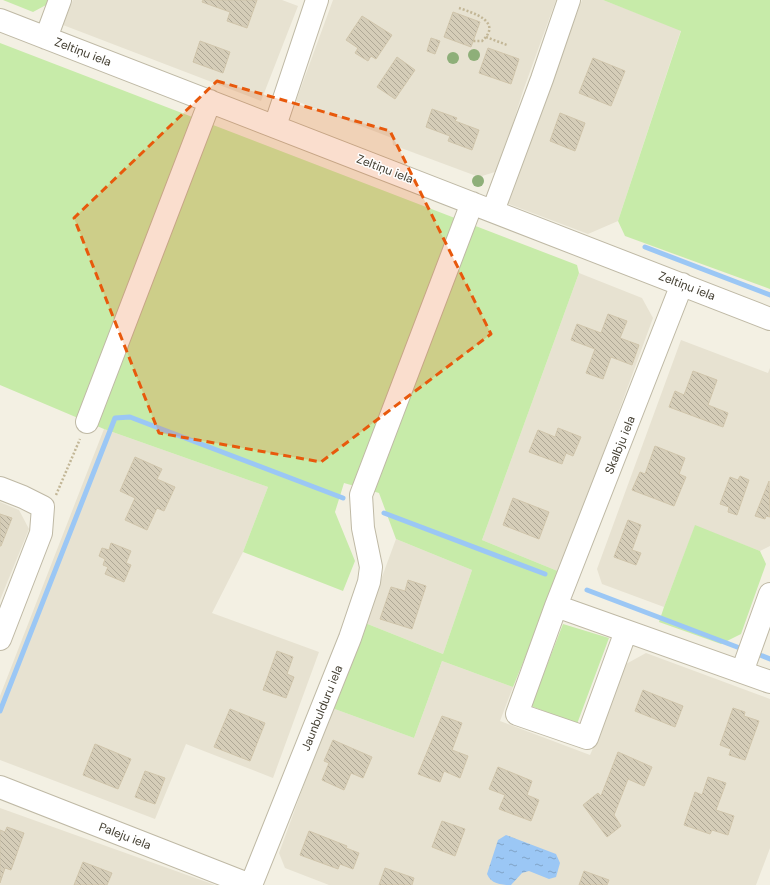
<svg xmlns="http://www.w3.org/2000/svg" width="770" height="885" font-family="'DM Sans',sans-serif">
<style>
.residential{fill:#e7e2d1}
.grass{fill:#c7eba9}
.water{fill:url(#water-ripples)}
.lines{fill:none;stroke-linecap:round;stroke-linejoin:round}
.stream{stroke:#9bc7f5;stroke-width:5}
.building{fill:url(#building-back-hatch);stroke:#d0c5ab}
.minor-casing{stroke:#bfb9a5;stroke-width:24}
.path{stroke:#c2b696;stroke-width:2.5;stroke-dasharray:2 2;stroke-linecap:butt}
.minor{stroke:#fff;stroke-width:22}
.tree{fill:#8eaf79}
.marked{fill:#e8590c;fill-opacity:0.2;stroke:#e8590c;stroke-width:3;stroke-dasharray:8 5;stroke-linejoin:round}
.labels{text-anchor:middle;stroke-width:3;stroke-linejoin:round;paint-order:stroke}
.street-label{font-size:12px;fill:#454033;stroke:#fff}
</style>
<defs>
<pattern id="water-ripples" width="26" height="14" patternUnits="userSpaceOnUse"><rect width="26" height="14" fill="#9bc7f5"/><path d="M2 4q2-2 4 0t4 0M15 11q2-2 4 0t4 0" fill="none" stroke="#80a3c7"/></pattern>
<pattern id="building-back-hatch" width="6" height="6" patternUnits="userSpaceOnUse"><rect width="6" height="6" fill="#d5cdb8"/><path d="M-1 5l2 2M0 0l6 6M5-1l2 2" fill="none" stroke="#afa896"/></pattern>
</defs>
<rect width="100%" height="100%" fill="#f3f0e3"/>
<path class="residential" d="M73,0H282L298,6L261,101L63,25Z
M333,0H556L523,91L498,171L479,177L393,145L392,138L296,101Z
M582,0H603L681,30L618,221L588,234L506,203Z
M579,273L642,298L653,318L560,572L482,540Z
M681,340L768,373L770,368V546L760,551L695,526L664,607L602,584L597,569Z
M104,429L268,487L243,552L212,613L319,652L273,778L186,744L155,819L0,760V696Z
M0,502L19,510L29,529L0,600Z
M396,539L472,570L443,654L365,623Z
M646,653L770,699V848L756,885H329L285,868L279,853L332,708L414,738L442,661L513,687L500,721L590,755L605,721L626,664Z
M0,808L215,885H0Z"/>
<path class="grass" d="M3,0H48L46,5L33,12Z
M603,0H770V289L625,236L618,221L681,31Z
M0,43L577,265L579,273L482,540L560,572L513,687L442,661L414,738L332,708L365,623L443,654L472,570L396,539L379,493L344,483L335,512L355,561L343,591L243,552L268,487L104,429L0,385Z
M695,525L760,551L766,564L741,634L721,644L659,622L664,607Z
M563,624L609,638L577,724L531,706Z"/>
<path class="water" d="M506,835L556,854L560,863L556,877L549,879L529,871L522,873L511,885C501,885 491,884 487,874L498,840Z"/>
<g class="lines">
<path class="stream" d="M645,247L770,295
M384,513L545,574
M587,590L745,650
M755,653L770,659
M0,711L115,418L130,417L143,422L343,498"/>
</g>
<path class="building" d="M203,0H257L247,28L227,21L230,12L202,2Z
M453,12L480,22L471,47L444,37Z
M362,16L392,35L376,59L371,56L368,61L355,53L358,48L346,40Z
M431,38L440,41L435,54L427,51Z
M200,41L230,52L223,73L193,62Z
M488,48L519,59L511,84L479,73Z
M397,57L415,70L395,99L377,87Z
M593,58L625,71L611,106L579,93Z
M432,109L457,118L455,121L479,130L472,150L448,141L450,136L426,127Z
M560,113L585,123L575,151L550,141Z
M608,314L627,321L620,338L639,345L632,365L611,357L603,379L586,373L595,349L571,340L577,324L601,333Z
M693,371L717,380L708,405L728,413L723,427L669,407L675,391L684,395Z
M558,428L581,437L573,456L566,453L562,464L529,452L538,430L555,437Z
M655,446L685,458L679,474L686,477L674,506L632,490L640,472L645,474Z
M135,457L162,469L157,479L175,487L164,511L157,508L147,530L125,520L135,498L120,491Z
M740,476L749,480L737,515L728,512L729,507L720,504L730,477L738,480Z
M769,481L770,517L766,516L765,519L755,516Z
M513,498L549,512L539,539L503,525Z
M0,514L12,518L1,546H0Z
M628,520L641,525L632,550L641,553L636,565L614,557Z
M111,543L131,551L126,563L131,565L124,582L105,574L108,567L103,565L105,559L99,556L102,548L109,550Z
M408,580L426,586L412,629L380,619L391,587L405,591Z
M277,651L293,657L287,674L294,677L286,698L263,690Z
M643,690L683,706L675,727L635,711Z
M733,708L745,712L744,716L759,721L745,760L729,755L731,749L720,745Z
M230,709L265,723L250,761L214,747Z
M442,716L462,723L452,750L468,756L460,778L444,771L440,782L418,774Z
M333,740L372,757L363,778L351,773L344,790L322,780L329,763L324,761Z
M95,744L131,759L118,789L83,775Z
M618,752L652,767L644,786L628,779L614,815L621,826L607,837L583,805L598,793L601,796Z
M498,767L532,781L527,795L539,800L531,821L499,809L505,795L489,789Z
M145,771L165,778L155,804L135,797Z
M708,777L726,783L716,810L734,816L728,835L712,830L710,834L684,825L695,792L702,795Z
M442,821L465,829L455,856L432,847Z
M7,827L24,833L11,870L5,868L0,883V830L5,832Z
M309,831L347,846L346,848L359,853L353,869L340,864L338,869L300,855Z
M83,862L112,873L107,885H74Z
M385,868L414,878L412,885H379Z
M584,871L609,880L607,885H579Z"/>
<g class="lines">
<g class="minor-casing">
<path id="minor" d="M0,20L770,319
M46,38L60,0
M275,126L317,0
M493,211L542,79L569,0
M682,284L556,606L770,682
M87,422L210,101
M0,488L23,497L43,507L41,533L0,639
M556,606L517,714L587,738L626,631
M742,672L770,594
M0,787L250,885
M251,885L350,638L369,582L371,567L363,528L361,495L472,203"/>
</g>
<path class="path" d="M459,8C474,13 503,22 482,41H473
M486,37L507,45
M56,495L80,439"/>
<use href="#minor" class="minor"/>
</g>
<g class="tree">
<circle cx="474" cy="55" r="6"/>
<circle cx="453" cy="58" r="6"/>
<circle cx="478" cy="181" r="6"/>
</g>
<path class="marked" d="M217,81L390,131L491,334L321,462L159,433L74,218Z"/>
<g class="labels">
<g class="street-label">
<text transform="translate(83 52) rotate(21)" y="4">Zeltiņu iela</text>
<text transform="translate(385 169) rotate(21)" y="4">Zeltiņu iela</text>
<text transform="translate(687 286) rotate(21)" y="4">Zeltiņu iela</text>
<text transform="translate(620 445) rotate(-68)" y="4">Skalbju iela</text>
<text transform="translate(322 708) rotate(-68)" y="4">Jaunbulduru iela</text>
<text transform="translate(125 836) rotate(21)" y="4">Paleju iela</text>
</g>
</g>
</svg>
